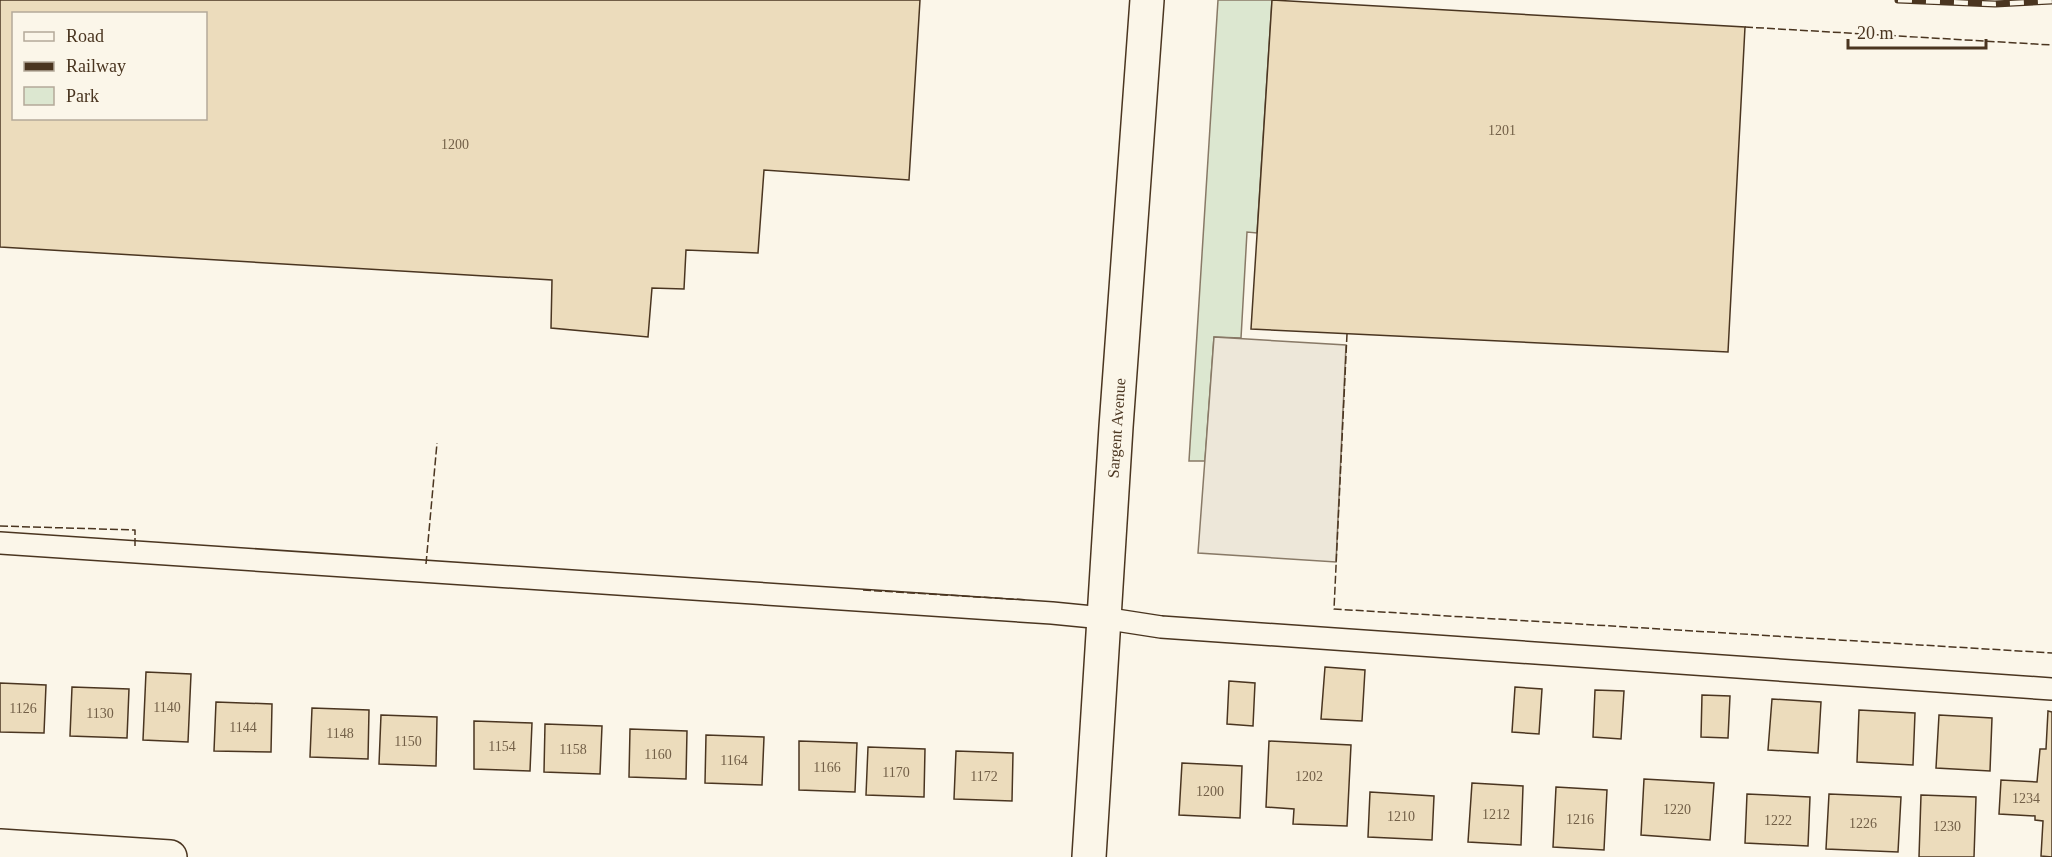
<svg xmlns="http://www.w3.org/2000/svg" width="2052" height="857" font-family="Georgia,serif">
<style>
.green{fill:#dce7d0;stroke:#887966;stroke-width:1.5}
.parking{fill:#ede7d9;stroke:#887966;stroke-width:1.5}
.building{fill:#ecdcbc;stroke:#4a3520;stroke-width:1.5;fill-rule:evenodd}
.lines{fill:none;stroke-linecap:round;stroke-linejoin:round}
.service-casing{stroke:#4a3520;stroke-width:24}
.minor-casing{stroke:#4a3520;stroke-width:36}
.secondary-casing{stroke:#4a3520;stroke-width:36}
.service{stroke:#fbf6e9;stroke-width:21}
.minor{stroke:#fbf6e9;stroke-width:33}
.secondary{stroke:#fbf6e9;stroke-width:33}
.rail-casing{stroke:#4a3520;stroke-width:7}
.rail{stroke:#fbf6e9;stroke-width:4.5;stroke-dasharray:14;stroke-linecap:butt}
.fence{stroke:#4a3520;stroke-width:1.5;stroke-dasharray:8 3;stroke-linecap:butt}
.labels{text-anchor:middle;stroke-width:4.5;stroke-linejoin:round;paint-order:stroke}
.number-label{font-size:14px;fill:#725f47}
.street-label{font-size:16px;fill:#4a3520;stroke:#fbf6e9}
</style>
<rect width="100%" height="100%" fill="#fbf6e9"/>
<path class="green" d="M1218,0H1272L1257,233L1247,232L1241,338L1214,337L1205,461H1189Z"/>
<path class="parking" d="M1214,337L1346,345L1336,562L1198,553Z"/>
<path class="building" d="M0,0H920L909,180L764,170L758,253L686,250L684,289L652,288L648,337L551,328L552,280L0,247ZM14,14H206V118H14Z
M1272,0L1745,27L1728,352L1251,329Z
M1325,667L1365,670L1362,721L1321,719Z
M146,672L191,674L188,742L143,740Z
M1229,681L1255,683L1253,726L1227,724Z
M0,683L46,685L44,733L0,732Z
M72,687L129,689L127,738L70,736Z
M1515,687L1542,689L1539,734L1512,732Z
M1595,690L1624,691L1621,739L1593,737Z
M1702,695L1730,696L1728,738L1701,737Z
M1772,699L1821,702L1818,753L1768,750Z
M216,702L272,704L271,752L214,751Z
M312,708L369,710L368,759L310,757Z
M1859,710L1915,713L1913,765L1857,762Z
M2048,711L2052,712V857L2041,856L2043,821L2035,820V816L1999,814L2001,780L2037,782L2040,749H2046Z
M381,715L437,717L436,766L379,764Z
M1939,715L1992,718L1990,771L1936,768Z
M474,721L532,723L530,771L474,769Z
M545,724L602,726L600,774L544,772Z
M630,729L687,731L686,779L629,777Z
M706,735L764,737L762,785L705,783Z
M799,741L857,743L855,792L799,790Z
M1269,741L1351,745L1347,826L1293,824L1294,809L1266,807Z
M868,747L925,749L924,797L866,795Z
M956,751L1013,753L1012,801L954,799Z
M1182,763L1242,766L1240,818L1179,815Z
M1644,779L1714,783L1710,840L1641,835Z
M1472,783L1523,786L1521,845L1468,842Z
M1556,787L1607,790L1604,850L1553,847Z
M1370,792L1434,796L1432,840L1368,837Z
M1747,794L1810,797L1808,846L1745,843Z
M1829,794L1901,797L1898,852L1826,849Z
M1921,795L1976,797L1974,857H1919Z"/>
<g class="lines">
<g class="service-casing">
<path id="service" d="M0,543L1052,613L1103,618L1161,627L2052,689"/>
</g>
<g class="minor-casing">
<path id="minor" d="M0,846L170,857"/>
</g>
<g class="secondary-casing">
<path id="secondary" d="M1089,857L1116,427L1147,0"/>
</g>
<use href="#service" class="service"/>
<use href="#minor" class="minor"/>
<use href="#secondary" class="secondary"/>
<g class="rail-casing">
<path id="rail" d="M1898,0L1995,4L2052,1"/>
</g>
<use href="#rail" class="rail"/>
<path class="fence" d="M1745,27L2052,45
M1347,334L1334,609L2052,653
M0,526L135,530V546
M426,564L437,443
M863,590L1027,600"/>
</g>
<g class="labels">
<g class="number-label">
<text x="1502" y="135">1201</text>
<text x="455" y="149">1200</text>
<text x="167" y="712">1140</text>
<text x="23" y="713">1126</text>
<text x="100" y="718">1130</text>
<text x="243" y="732">1144</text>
<text x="340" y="738">1148</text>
<text x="408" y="746">1150</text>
<text x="502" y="751">1154</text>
<text x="573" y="754">1158</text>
<text x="658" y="759">1160</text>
<text x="734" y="765">1164</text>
<text x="827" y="772">1166</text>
<text x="896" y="777">1170</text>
<text x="984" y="781">1172</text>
<text x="1309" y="781">1202</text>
<text x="1210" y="796">1200</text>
<text x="2026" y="803">1234</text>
<text x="1677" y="814">1220</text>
<text x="1496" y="819">1212</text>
<text x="1401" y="821">1210</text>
<text x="1580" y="824">1216</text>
<text x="1778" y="825">1222</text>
<text x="1863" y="828">1226</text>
<text x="1947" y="831">1230</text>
</g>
<g class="street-label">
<text transform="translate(1116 428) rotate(-86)" y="6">Sargent Avenue</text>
</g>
</g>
<rect x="12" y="12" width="195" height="108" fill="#fbf6e9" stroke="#b4a999" stroke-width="1.5"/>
<rect x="24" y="32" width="30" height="9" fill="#fbf6e9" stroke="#b4a999" stroke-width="1.5"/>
<text x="66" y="42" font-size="18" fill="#4a3520">Road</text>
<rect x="24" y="62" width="30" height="9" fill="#4a3520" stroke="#b4a999" stroke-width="1.5"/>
<text x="66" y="72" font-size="18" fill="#4a3520">Railway</text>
<rect x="24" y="87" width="30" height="18" fill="#dce7d0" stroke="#b4a999" stroke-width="1.5"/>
<text x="66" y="102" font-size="18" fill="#4a3520">Park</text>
<path d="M1848 39v9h138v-9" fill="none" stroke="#4a3520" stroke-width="3"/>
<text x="1857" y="39" font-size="18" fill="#4a3520" stroke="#fbf6e9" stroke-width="4.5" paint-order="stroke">20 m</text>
</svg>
